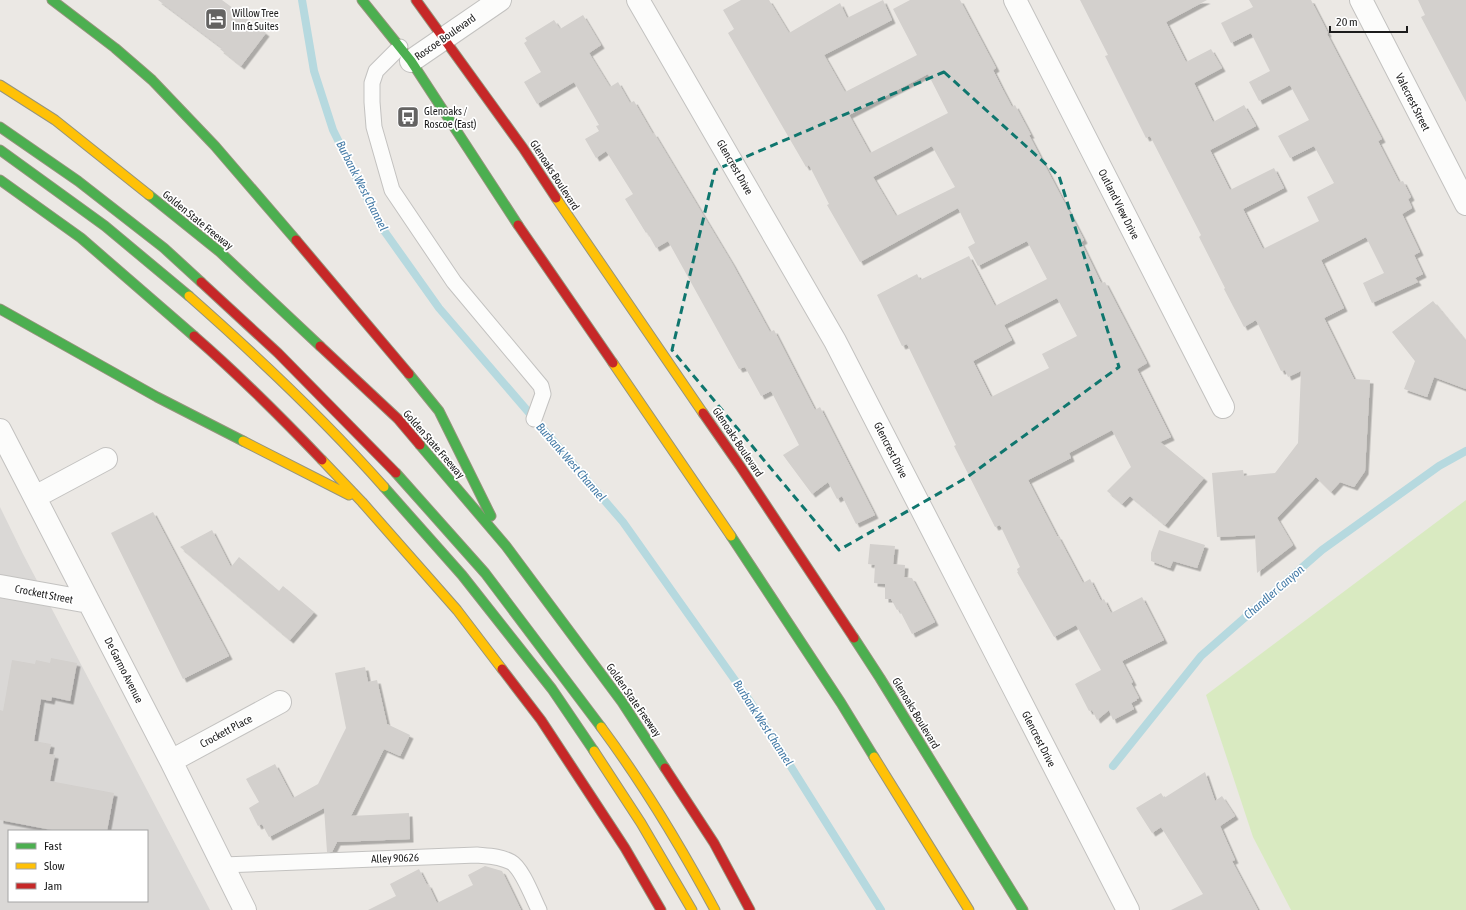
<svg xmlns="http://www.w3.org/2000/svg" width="1466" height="910" font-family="'Asap Condensed',sans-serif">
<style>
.residential{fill:#dad8d6;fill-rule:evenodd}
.grass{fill:#d9eac1}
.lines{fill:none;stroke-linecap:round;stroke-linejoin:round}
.stream{stroke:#b6d9df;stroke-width:8}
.building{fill:#d3d0cd;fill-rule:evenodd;filter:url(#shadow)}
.lane-casing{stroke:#c3c2c0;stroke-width:17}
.street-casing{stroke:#c3c2c0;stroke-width:24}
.fast-casing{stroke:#95947c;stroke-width:11}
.slow-casing{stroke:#95947c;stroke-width:11}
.jam-casing{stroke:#95947c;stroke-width:11}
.lane{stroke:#fcfcfb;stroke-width:15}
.street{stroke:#fcfcfb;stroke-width:22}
.fast{stroke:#4caf50;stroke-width:9}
.slow{stroke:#ffc107;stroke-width:9}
.jam{stroke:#c62828;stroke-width:9}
.marked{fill:none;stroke:#0f766e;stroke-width:3;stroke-dasharray:8 5;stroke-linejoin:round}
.labels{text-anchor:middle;stroke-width:3.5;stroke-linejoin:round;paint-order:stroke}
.poi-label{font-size:11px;fill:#1c1c1c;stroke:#fff;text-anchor:start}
.street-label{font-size:11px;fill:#1c1c1c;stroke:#fff}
.water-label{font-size:12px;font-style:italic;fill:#437aa6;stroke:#fff}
</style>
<defs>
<filter id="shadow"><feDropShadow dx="3.5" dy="3.5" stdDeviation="0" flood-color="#0004"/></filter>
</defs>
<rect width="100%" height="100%" fill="#ebe8e4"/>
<path class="residential" d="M0,507L23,554L210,910H0ZM9,831H147V901H9Z"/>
<path class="grass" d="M1466,500V910H1291L1253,837L1206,695Z"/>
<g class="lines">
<path class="stream" d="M302,0L314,71L333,130L380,225L439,308L623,522L749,700L881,910
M1113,766L1201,656L1322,550L1439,466L1466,451"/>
</g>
<path class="building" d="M158,0H222L266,33L241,66L220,49L222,48Z
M741,0H769L789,33L840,3L847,18L883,0L892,20L824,55L845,92L917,55L893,9L910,0H960L996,68L993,70L1002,88L1012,107L1015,105L1031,135H1029L1084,240L1081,242L1101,283L1105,282L1147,363L1137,369L1171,437L1160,442L1204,478L1165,525L1130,496L1122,504L1107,491L1131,467L1112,430L1069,453L1071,458L1028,480L1057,536H1058L1083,583L1090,579L1101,601L1104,599L1111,613L1142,597L1164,640L1122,661L1133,682L1131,683L1139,698L1136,699L1137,700L1131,703L1134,709L1113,720L1109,710L1097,720L1092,710L1089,711L1075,684L1101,670L1076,625L1054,637L1017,572H1018L1017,569L1020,567L1000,525L995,527L954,446L956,445L907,344L902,346L877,295L917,274L920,280L969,256L995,306L1047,279L1027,241L978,266L968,247L975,243L958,208L860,262L827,205L829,204L809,165L806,167L728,33L734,29L723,10ZM928,74L948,113L870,153L849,115ZM932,146L955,187L896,216L873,177ZM1057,298L1077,336L1042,354L1049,368L991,397L973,361L1012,340L1004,325Z
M1080,0H1207L1166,22L1186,62L1211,49L1222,68L1194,83L1213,122L1244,105L1256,126L1210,150L1230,190L1274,168L1284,188L1243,209L1263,249L1319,221L1307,197L1334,183L1314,146L1290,158L1278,136L1309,120L1290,85L1259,101L1249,82L1270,71L1251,33L1231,43L1221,23L1253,7L1249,0H1311L1328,33L1327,34L1382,139L1378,141L1399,182L1403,181L1411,197L1408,199L1412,208L1402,214L1420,252L1414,255L1423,274L1415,278L1418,282L1372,303L1363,283L1384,273L1366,237L1321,260L1344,308L1324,318L1354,379L1370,380L1365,471L1354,487L1340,482L1331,492L1316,477L1277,518L1293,545L1257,573L1255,535L1217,537L1212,473L1243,470L1244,476L1275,473L1298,443L1301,371L1288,377L1285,370L1281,371L1256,320L1244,327L1224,289L1225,288L1199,237L1201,235L1150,136L1146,138L1105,56L1108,55Z
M1418,0H1466V102L1421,17L1425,15Z
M583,15L601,45L589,53L610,87L618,82L630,103L634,101L653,134L654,133L732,263L770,332L774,330L815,410L820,407L875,515L856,524L842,496L837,499L828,482L812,494L783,455L799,445L771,391L761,396L745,367L739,369L668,241L656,248L647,232L646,233L625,199L633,194L606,151L596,158L585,139L599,131L596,126L599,125L574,82L537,104L524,82L541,72L524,43L527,41L525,38L554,20L560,29Z
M1433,301L1466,341V389L1434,377L1427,397L1404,389L1415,361L1392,332Z
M153,512L229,656L183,679L111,533Z
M212,530L231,567L239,557L279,591L283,586L314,612L290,640L180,547Z
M1159,530L1205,545L1197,568L1173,561L1170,568L1151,561V553Z
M870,544L895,546L893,564L905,565L904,577L912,578L935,622L912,634L899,609L897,610L891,599H885V584L874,583L875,565L868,564Z
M51,658L77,663L70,701L52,697L51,701L41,699L34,741L51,744L49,754L55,755L50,781L114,793L107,831H57L0,820V710L3,711L12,660L35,664L36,660L50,663Z
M365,667L368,682L377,680L387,724L410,735L400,756L384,749L351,816L409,813L410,839L337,842L332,852H327L324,808L269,837L262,824L258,826L249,808L259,802L246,779L275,764L293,798L318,784L346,728L335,673Z
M1205,772L1215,801L1222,796L1235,816L1220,826L1235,860L1232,861L1258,910H1171L1203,894L1161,827L1152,833L1136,808L1161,793L1164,798Z
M485,866L502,871L521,910H368L396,896L390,884L419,869L427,885L428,884L437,903L473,885L468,875Z"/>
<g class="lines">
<g class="lane-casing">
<path id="lane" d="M400,47L376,71L372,83V102L374,127L392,190L454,282L541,386L543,394L534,419
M223,865L477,855C488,856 500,856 511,862C522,868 533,898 539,910"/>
</g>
<g class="street-casing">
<path id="street" d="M638,0L835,341L1128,910
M1015,0L1223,407
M1361,0L1466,204
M411,61L500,0
M0,430L171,761L245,910
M35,497L106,459
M0,586L89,602
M171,761L280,702"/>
</g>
<g class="fast-casing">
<path id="fast" d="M52,0L115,48L152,80L215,146L296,240
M362,0L411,61L518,225
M0,127L78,181L164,248L201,282
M0,150L105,226L189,296
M0,180L81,238L194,336
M149,195L220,252L320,346
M0,309L157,397L243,441
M409,374L439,411L491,516
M420,445L506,546L622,702L665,768
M396,473L485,573L601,727
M384,487L462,575L552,689L594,751
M731,536L841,703L874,757
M854,638L880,678L1023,910"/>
</g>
<g class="slow-casing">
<path id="slow" d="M0,85L55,120L149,195
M556,198L703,413
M189,296C257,356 324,419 384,487
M613,363L731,536
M243,441L349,495
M322,460L362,502L457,610L502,669
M601,727C644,785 681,847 715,910
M594,751L641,823L692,910
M874,757L969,910"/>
</g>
<g class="jam-casing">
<path id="jam" d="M416,0L523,148L556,198
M518,225L613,363
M296,240L409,374
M201,282L278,353L396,473
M194,336C239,375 281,417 322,460
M320,346L398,419L420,445
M703,413L740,466L854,638
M502,669L541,720L625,848L661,910
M665,768L714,843L750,910"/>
</g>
<use href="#lane" class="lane"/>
<use href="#street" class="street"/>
<use href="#fast" class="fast"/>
<use href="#slow" class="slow"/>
<use href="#jam" class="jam"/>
</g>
<path class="marked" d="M944,72L1059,176L1119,367L966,478L839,550L672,350L715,170Z"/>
<defs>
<g id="hotel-square" transform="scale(1.15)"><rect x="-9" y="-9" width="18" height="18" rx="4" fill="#646362" stroke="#fff"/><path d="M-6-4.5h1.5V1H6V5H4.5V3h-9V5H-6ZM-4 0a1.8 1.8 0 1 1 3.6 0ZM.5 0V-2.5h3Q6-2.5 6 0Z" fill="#fff"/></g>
<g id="bus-square" transform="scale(1.15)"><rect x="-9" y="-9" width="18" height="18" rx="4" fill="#646362" stroke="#fff"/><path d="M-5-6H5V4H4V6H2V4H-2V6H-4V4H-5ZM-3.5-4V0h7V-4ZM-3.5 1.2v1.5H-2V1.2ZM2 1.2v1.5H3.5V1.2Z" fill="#fff"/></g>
</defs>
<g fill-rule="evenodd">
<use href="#hotel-square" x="216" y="19"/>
<use href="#bus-square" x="408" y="117"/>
</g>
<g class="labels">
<g class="poi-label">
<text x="232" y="17">Willow Tree<tspan x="232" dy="13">Inn &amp; Suites</tspan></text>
<text x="424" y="115">Glenoaks /<tspan x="424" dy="13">Roscoe (East)</tspan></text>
</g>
<g class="street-label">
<text transform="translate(445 37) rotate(-35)" y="4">Roscoe Boulevard</text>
<text transform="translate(1413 102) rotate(63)" y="4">Valecrest Street</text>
<text transform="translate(735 167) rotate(60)" y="4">Glencrest Drive</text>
<text transform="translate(555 175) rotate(57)" y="4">Glenoaks Boulevard</text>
<text transform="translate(1119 204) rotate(63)" y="4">Outland View Drive</text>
<text transform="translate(198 220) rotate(39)" y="4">Golden State Freeway</text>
<text transform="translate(738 442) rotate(56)" y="4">Glenoaks Boulevard</text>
<text transform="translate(434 444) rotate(49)" y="4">Golden State Freeway</text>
<text transform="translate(891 450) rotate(63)" y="4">Glencrest Drive</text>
<text transform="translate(44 594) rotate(11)" y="4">Crockett Street</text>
<text transform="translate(124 670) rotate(63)" y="4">De Garmo Avenue</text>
<text transform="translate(634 700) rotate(55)" y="4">Golden State Freeway</text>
<text transform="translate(916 713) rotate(59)" y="4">Glenoaks Boulevard</text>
<text transform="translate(226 731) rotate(-28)" y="4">Crockett Place</text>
<text transform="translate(1039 739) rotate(63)" y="4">Glencrest Drive</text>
<text transform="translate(395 858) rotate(-2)" y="4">Alley 90626</text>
</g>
<g class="water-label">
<text transform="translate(362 186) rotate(63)" y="4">Burbank West Channel</text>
<text transform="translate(571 462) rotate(49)" y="4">Burbank West Channel</text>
<text transform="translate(1274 592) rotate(-41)" y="4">Chandler Canyon</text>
<text transform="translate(763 723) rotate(57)" y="4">Burbank West Channel</text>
</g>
</g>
<rect x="8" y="830" width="140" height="72" fill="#ffffff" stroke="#a4a4a4"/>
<rect x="16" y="843" width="20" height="6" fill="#4caf50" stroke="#a4a4a4"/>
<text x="44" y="850" font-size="12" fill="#1c1c1c">Fast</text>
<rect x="16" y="863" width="20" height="6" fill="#ffc107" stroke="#a4a4a4"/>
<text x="44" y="870" font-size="12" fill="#1c1c1c">Slow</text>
<rect x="16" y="883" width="20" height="6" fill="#c62828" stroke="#a4a4a4"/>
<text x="44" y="890" font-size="12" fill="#1c1c1c">Jam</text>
<path d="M1330 26v6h77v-6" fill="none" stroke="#1c1c1c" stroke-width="2"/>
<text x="1336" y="26" font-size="12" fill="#1c1c1c" stroke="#ffffff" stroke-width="3" paint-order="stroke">20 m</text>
</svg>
